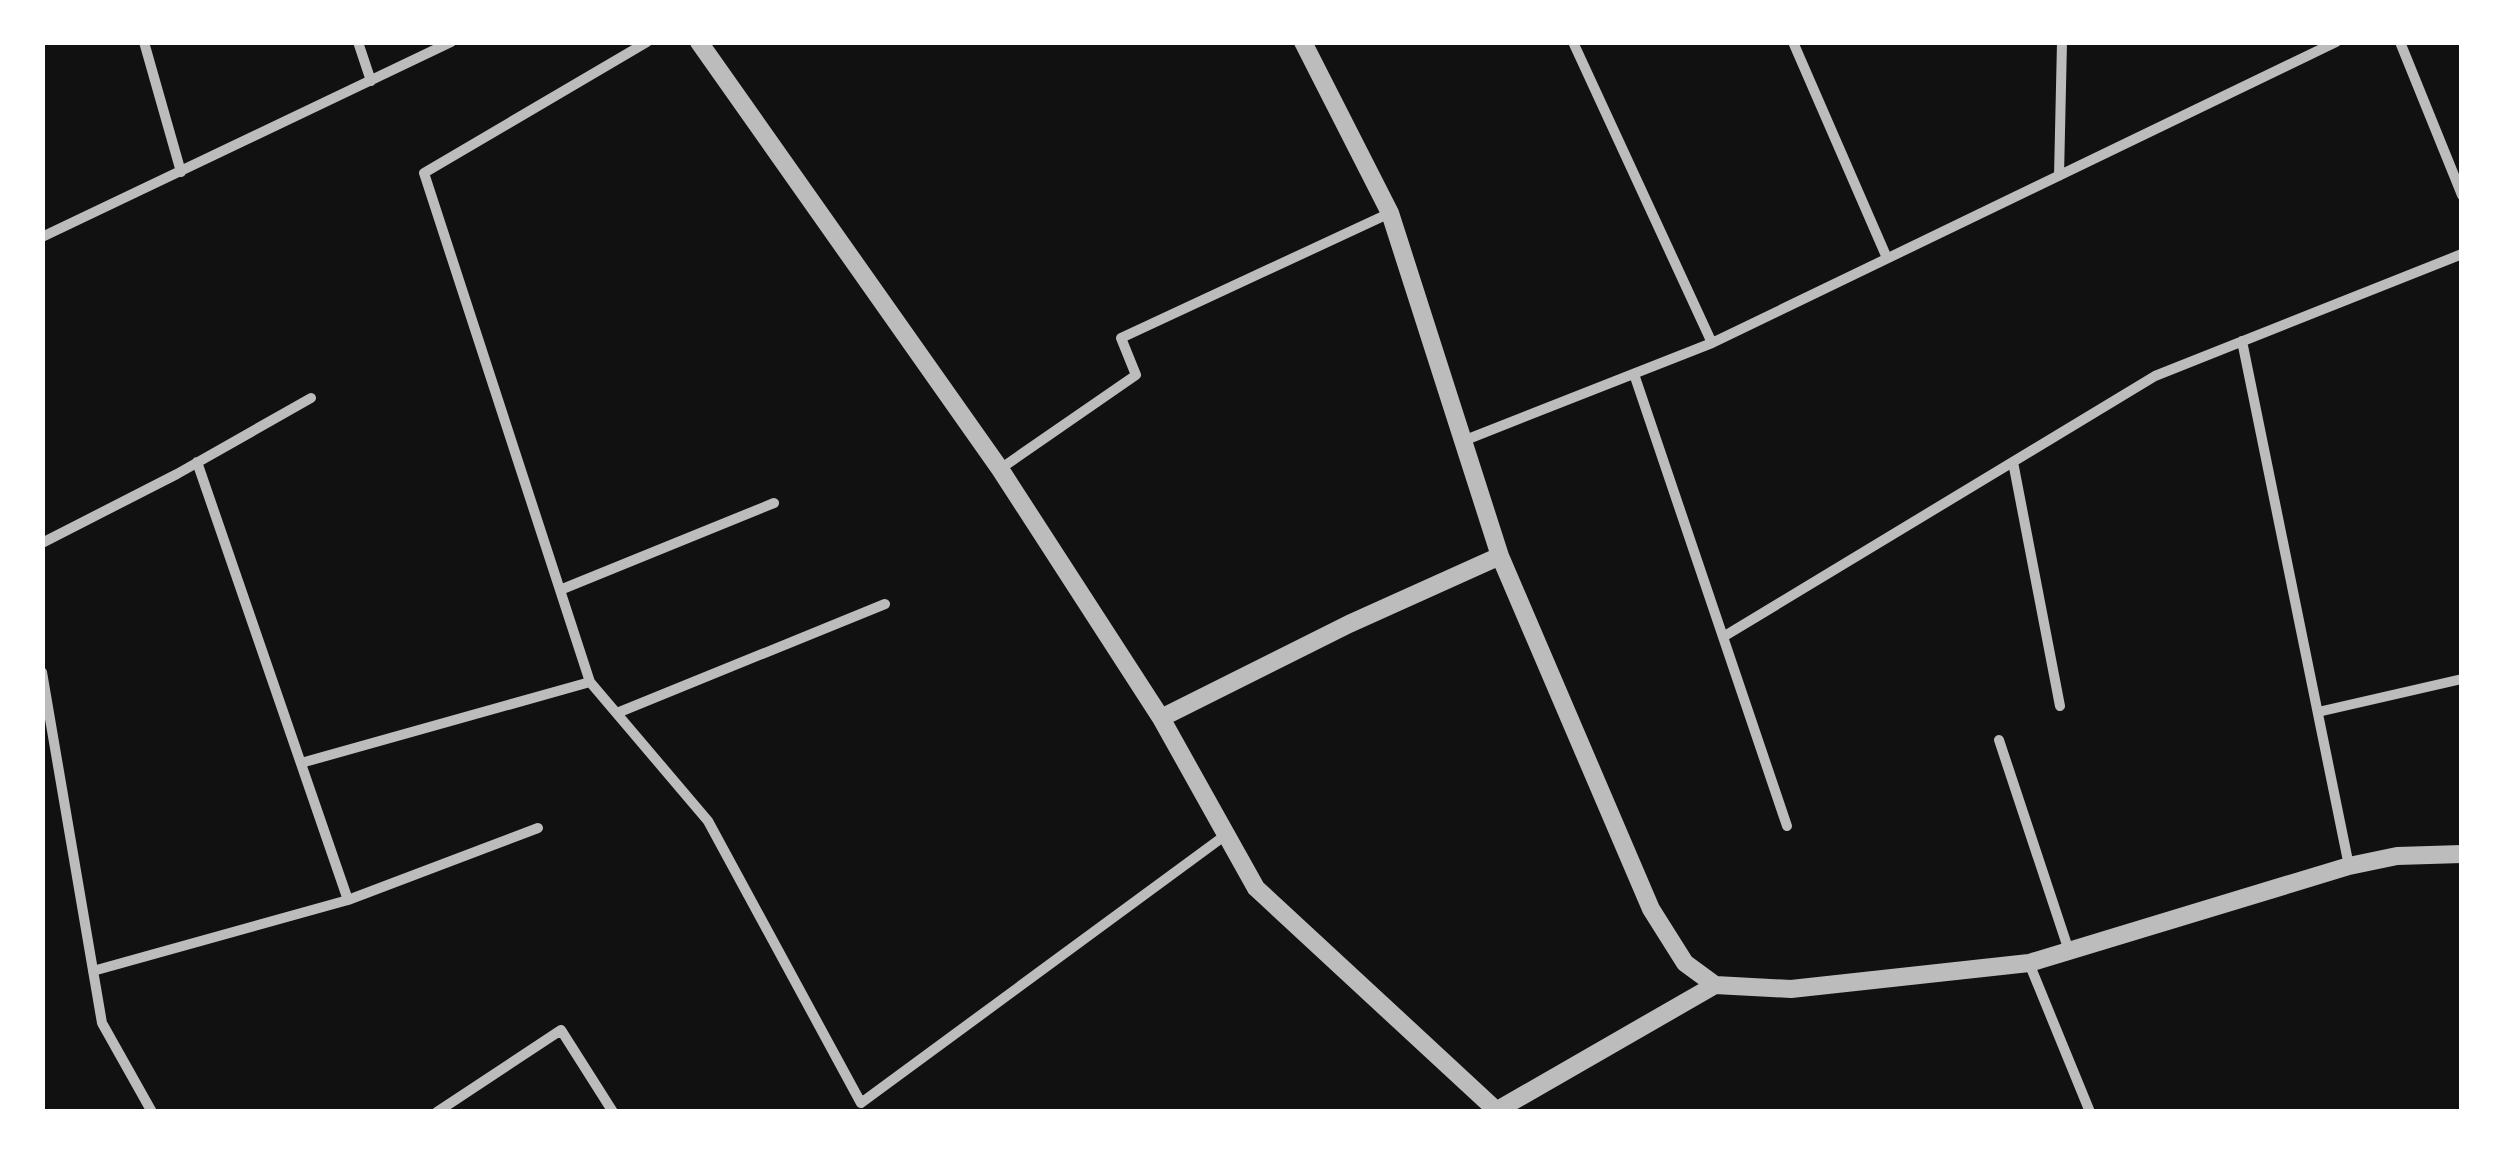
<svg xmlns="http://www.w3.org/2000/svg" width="2504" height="1154" font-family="'DejaVu Sans',sans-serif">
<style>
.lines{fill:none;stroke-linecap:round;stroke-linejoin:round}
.minor{stroke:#bcbcbc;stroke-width:10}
.tertiary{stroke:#bcbcbc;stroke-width:18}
</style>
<rect width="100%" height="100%" fill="#111"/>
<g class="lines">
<path class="minor" d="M144,42L181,172
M358,42L371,81
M647,42L424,173L590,682L708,821L861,1103L1227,834
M1793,42L1887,258
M2400,42L2462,195
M2059,176L2062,42
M42,237L451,42
M2242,341L2349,866
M1712,343L2336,42
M1634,374L1787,826
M1463,441L1712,343L1573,42
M197,462L348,900
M2013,462L2060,706
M1000,469L1136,375L1121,338L1390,213
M42,543L177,474L311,398
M560,590L774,503
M1723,637L2155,376L2462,254
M42,672L102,1023L152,1112
M2318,712L2462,679
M617,713L885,604
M1999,740L2069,951
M301,763L590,682
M2029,963L2090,1112
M93,971L348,900L538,828
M437,1112L561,1030L613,1112"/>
<path class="tertiary" d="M699,42L1000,469L1161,718L1256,888L1498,1112
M1303,42L1390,213L1500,556L1651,909L1685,963L1715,985L1791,989L2029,963L2349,866L2397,856L2462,854
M1161,718L1349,624L1500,556
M1494,1112L1715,985"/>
</g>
<rect width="2504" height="1154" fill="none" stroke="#ffffff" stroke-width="90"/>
</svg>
